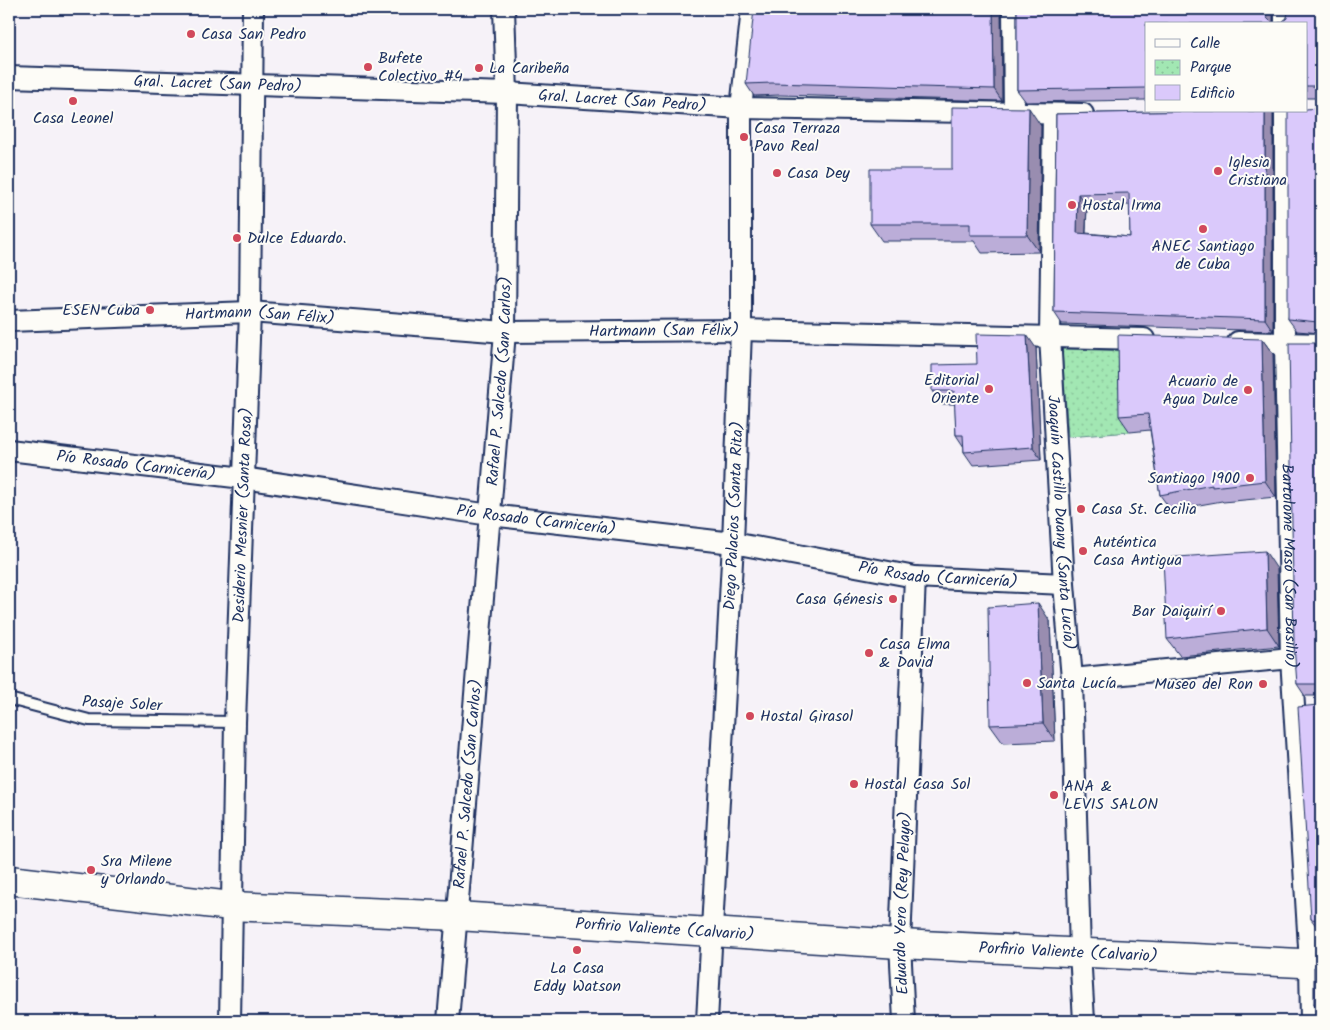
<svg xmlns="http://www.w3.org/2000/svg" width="1330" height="1030" viewBox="0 0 1330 1030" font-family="Kalam,sans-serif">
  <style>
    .park { fill: url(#park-dots); stroke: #5e8b88 }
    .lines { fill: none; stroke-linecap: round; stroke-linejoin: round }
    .lane-casing { stroke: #1b2f5e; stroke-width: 14 }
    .street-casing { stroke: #1b2f5e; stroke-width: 24 }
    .secondary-casing { stroke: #1b2f5e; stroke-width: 31 }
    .lane { stroke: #fdfcf7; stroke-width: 10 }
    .street { stroke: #fdfcf7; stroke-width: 20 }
    .secondary { stroke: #fdfcf7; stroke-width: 28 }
    .wall { fill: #bbadd8; stroke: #1b2f5e; fill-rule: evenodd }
    .shaded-wall { fill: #998db0; stroke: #1b2f5e }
    .building { fill: #dac9fb; stroke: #1b2f5e; fill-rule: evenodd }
    .poi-dot { fill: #d1495b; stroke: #fdfcf7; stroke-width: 2 }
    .labels { text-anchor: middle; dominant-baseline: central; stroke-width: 4; stroke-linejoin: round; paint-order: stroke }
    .poi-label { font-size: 16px; fill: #1b2f5e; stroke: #fdfcf7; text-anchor: start }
    .street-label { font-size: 16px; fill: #1b2f5e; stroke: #fdfcf7 }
  </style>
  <defs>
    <pattern id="park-dots" width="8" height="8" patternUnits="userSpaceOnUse" patternTransform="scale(1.25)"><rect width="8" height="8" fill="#a2e7b3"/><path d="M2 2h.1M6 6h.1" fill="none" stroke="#8bc69c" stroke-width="1.8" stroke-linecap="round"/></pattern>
  </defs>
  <rect width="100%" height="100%" fill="#f6f2f8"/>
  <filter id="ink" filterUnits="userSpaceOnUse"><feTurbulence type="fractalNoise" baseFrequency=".02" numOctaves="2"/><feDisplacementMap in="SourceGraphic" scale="10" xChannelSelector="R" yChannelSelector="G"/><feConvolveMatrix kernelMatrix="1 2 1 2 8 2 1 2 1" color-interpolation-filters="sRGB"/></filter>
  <g filter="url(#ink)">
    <!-- park -->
    <path class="park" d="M1062 349 1129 351 1130 432 1068 437Z"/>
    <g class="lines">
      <!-- lane casing -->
      <g class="lane-casing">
        <path id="lane" d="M9 699 89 720 235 722"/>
      </g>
      <!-- street casing -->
      <g class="street-casing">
        <g id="street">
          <path d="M1013 9 1014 113"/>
          <path d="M1285 9V24"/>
          <path id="s1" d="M9 77 507 93 741 108 1083 114"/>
          <path id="s2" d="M1285 111V344L1291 658 1310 963 1311 1021"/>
          <path id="s3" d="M1053 114 1050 336 1064 584 1072 679 1080 952 1084 1021"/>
          <path id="s4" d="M9 321 250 312 505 332 741 330 1144 339"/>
          <path d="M1238 342 1321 344"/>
          <path id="s5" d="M9 450 243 478 490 515 733 543 915 577 1064 584"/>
          <path d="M1072 679 1291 658"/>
          <path id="s6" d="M230 1021 235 722 250 312 253 9"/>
          <path id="s7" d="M448 1021 505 332 507 93 504 9"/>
          <path id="s8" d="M707 1021 733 543 741 330V108L752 9"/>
          <path id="s9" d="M904 1021 900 944 915 577"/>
        </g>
      </g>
      <!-- secondary casing -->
      <g class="secondary-casing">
        <g id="secondary">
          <path id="s10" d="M9 880 231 906 457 916 900 944 1321 964"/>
        </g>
      </g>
      <!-- lane -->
      <use href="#lane" class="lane"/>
      <!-- street -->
      <use href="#street" class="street"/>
      <!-- secondary -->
      <use href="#secondary" class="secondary"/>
    </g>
    <!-- wall -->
    <path class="wall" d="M1001 9 1002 101 780 95 754 96 746 84Z
      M1017 9H1273V23L1277 24 1282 22 1287 18 1288 12V9H1321V98H1306V24H1146V100L1026 102 1017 90Z
      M1321 105V333L1297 331 1288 319 1318 108Z
      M1199 111H1273V331L1062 324 1054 312 1056 114ZM1130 205V237L1086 233 1087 206Z
      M1041 126 1039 252 982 253 974 241H882L870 224 952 169Z
      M1262 339 1273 354 1276 497 1223 502 1222 501 1171 510 1160 495 1150 430 1130 432 1119 416Z
      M1321 339V696H1305L1297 684 1318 343Z
      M1036 348 1041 460 973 465 964 452V447L956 435 955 404H941L932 391 977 364Z
      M1277 569 1279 646 1180 656 1167 639Z
      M1050 621 1055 741 1003 743 990 725Z
      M1321 702V932L1320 931 1311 919 1318 705Z
      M1321 965V1014L1314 1004Z"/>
    <!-- shaded-wall -->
    <path class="shaded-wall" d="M993 9H1001L1002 101 994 89Z
      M1265 9H1273V24L1267 18Z
      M1029 108 1041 126 1039 252 1027 235Z
      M1265 111H1273V331L1265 319Z
      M1078 194 1087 206 1085 245 1077 233Z
      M1027 335 1036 348 1041 460 1033 447Z
      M1262 339 1273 354 1276 497 1265 481Z
      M1265 551 1277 569 1279 646 1267 628Z
      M1038 603 1050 621 1055 741 1043 723Z"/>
    <!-- building -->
    <path class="building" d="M754 9H993L994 89 772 83 746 84Z
      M1017 9H1265L1267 18 1271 22 1277 24 1282 22 1287 18 1288 12V9H1321V90L1318 87 1313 86H1306V24H1146V88L1017 90Z
      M1321 105V324L1318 322 1288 319V111H1306V109L1318 108Z
      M952 107 1029 108 1027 235H970V224H870V169H952Z
      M1199 111H1265V319L1054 312 1056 114ZM1129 193 1130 237 1077 233 1078 194Z
      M976 334 1027 335 1033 447 964 452 963 435H956L954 391H932V365L977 364Z
      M1118 335 1262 339 1265 481 1212 487V485L1160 495 1148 414 1119 416Z
      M1321 339V687L1318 684H1297L1294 645 1289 343H1318Z
      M1265 551 1267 628 1167 639 1163 558Z
      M1038 603 1043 723 990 725 988 607Z
      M1321 702V920L1311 919 1298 707 1318 705Z
      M1321 965V1004H1314V967Z"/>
  </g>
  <!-- markers -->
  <g class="poi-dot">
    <circle cx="191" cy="34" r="5"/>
    <circle cx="368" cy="67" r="5"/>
    <circle cx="479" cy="68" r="5"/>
    <circle cx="73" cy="101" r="5"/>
    <circle cx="744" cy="137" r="5"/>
    <circle cx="1218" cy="171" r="5"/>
    <circle cx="777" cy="173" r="5"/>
    <circle cx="1072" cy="205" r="5"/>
    <circle cx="1203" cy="229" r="5"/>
    <circle cx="237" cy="238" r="5"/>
    <circle cx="150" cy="310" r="5"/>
    <circle cx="989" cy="389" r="5"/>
    <circle cx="1248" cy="390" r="5"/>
    <circle cx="1250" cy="478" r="5"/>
    <circle cx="1081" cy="509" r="5"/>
    <circle cx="1083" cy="551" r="5"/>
    <circle cx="893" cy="599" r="5"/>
    <circle cx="1221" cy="611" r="5"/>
    <circle cx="869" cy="653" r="5"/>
    <circle cx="1027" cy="683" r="5"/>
    <circle cx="1263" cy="684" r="5"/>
    <circle cx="750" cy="716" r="5"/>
    <circle cx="854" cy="784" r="5"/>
    <circle cx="1054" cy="795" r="5"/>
    <circle cx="91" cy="870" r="5"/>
    <circle cx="577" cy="950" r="5"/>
  </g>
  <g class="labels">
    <!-- poi labels -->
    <g class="poi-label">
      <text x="201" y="34">Casa San Pedro</text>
      <text x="378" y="58">Bufete<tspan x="378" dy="18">Colectivo #4</tspan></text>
      <text x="489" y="68">La Caribeña</text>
      <text x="73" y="118" text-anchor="middle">Casa Leonel</text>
      <text x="754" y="128">Casa Terraza<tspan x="754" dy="18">Pavo Real</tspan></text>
      <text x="1228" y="162">Iglesia<tspan x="1228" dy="18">Cristiana</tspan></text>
      <text x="787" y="173">Casa Dey</text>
      <text x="1082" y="205">Hostal Irma</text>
      <text x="247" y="238">Dulce Eduardo.</text>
      <text x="1203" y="246" text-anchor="middle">ANEC Santiago<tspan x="1203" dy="18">de Cuba</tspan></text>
      <text x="140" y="310" text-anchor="end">ESEN Cuba</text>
      <text x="979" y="380" text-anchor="end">Editorial<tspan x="979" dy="18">Oriente</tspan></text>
      <text x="1238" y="381" text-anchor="end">Acuario de<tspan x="1238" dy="18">Agua Dulce</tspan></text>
      <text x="1240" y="478" text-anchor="end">Santiago 1900</text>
      <text x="1091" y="509">Casa St. Cecilia</text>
      <text x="1093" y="542">Auténtica<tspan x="1093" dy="18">Casa Antigua</tspan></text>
      <text x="883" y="599" text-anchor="end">Casa Génesis</text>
      <text x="1211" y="611" text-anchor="end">Bar Daiquirí</text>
      <text x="879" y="644">Casa Elma<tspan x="879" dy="18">&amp; David</tspan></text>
      <text x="1037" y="683">Santa Lucía</text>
      <text x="1253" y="684" text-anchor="end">Museo del Ron</text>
      <text x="760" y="716">Hostal Girasol</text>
      <text x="864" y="784">Hostal Casa Sol</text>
      <text x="1064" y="786">ANA &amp;<tspan x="1064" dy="18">LEVIS SALON</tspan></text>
      <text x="101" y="861">Sra Milene<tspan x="101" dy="18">y Orlando</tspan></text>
      <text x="577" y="968" text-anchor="middle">La Casa<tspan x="577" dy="18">Eddy Watson</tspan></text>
    </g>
    <!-- street labels -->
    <g class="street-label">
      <text stroke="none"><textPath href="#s1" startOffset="209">Gral. Lacret (San Pedro)</textPath></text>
      <text stroke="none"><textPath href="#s1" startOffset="614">Gral. Lacret (San Pedro)</textPath></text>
      <text stroke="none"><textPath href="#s4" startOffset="251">Hartmann (San Félix)</textPath></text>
      <text stroke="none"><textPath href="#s4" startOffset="656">Hartmann (San Félix)</textPath></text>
      <text stroke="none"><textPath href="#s7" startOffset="642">Rafael P. Salcedo (San Carlos)</textPath></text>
      <text stroke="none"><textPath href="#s5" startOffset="128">Pío Rosado (Carnicería)</textPath></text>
      <text stroke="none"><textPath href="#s6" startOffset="506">Desiderio Mesnier (Santa Rosa)</textPath></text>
      <text stroke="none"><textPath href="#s8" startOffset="506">Diego Palacios (Santa Rita)</textPath></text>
      <text stroke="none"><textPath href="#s5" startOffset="532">Pío Rosado (Carnicería)</textPath></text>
      <text stroke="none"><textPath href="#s3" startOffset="409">Joaquín Castillo Duany (Santa Lucía)</textPath></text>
      <text stroke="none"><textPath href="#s2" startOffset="455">Bartolomé Masó (San Basilio)</textPath></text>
      <text stroke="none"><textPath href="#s5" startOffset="938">Pío Rosado (Carnicería)</textPath></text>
      <text transform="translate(122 704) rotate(3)">Pasaje Soler</text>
      <text stroke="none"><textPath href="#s7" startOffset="238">Rafael P. Salcedo (San Carlos)</textPath></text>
      <text stroke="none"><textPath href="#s9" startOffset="118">Eduardo Yero (Rey Pelayo)</textPath></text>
      <text stroke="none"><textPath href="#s10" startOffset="658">Porfirio Valiente (Calvario)</textPath></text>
      <text stroke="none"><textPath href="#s10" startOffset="1062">Porfirio Valiente (Calvario)</textPath></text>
    </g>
  </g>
  <!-- margin -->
  <rect width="1330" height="1030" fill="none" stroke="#fdfcf7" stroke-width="30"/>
  <rect x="15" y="15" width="1300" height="1000" fill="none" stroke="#1b2f5e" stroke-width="2" filter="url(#ink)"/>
  <!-- legend -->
  <rect x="1145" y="22" width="162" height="90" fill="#fdfcf7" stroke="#a3aaba"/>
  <rect x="1155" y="39" width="25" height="8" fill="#fdfcf7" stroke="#a3aaba"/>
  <text x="1190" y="48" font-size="15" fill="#1b2f5e">Calle</text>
  <rect x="1155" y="60" width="25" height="15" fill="url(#park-dots)" stroke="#a3aaba"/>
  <text x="1190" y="72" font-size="15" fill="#1b2f5e">Parque</text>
  <rect x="1155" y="85" width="25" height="15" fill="#dac9fb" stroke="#a3aaba"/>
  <text x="1190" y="98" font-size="15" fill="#1b2f5e">Edificio</text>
</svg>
